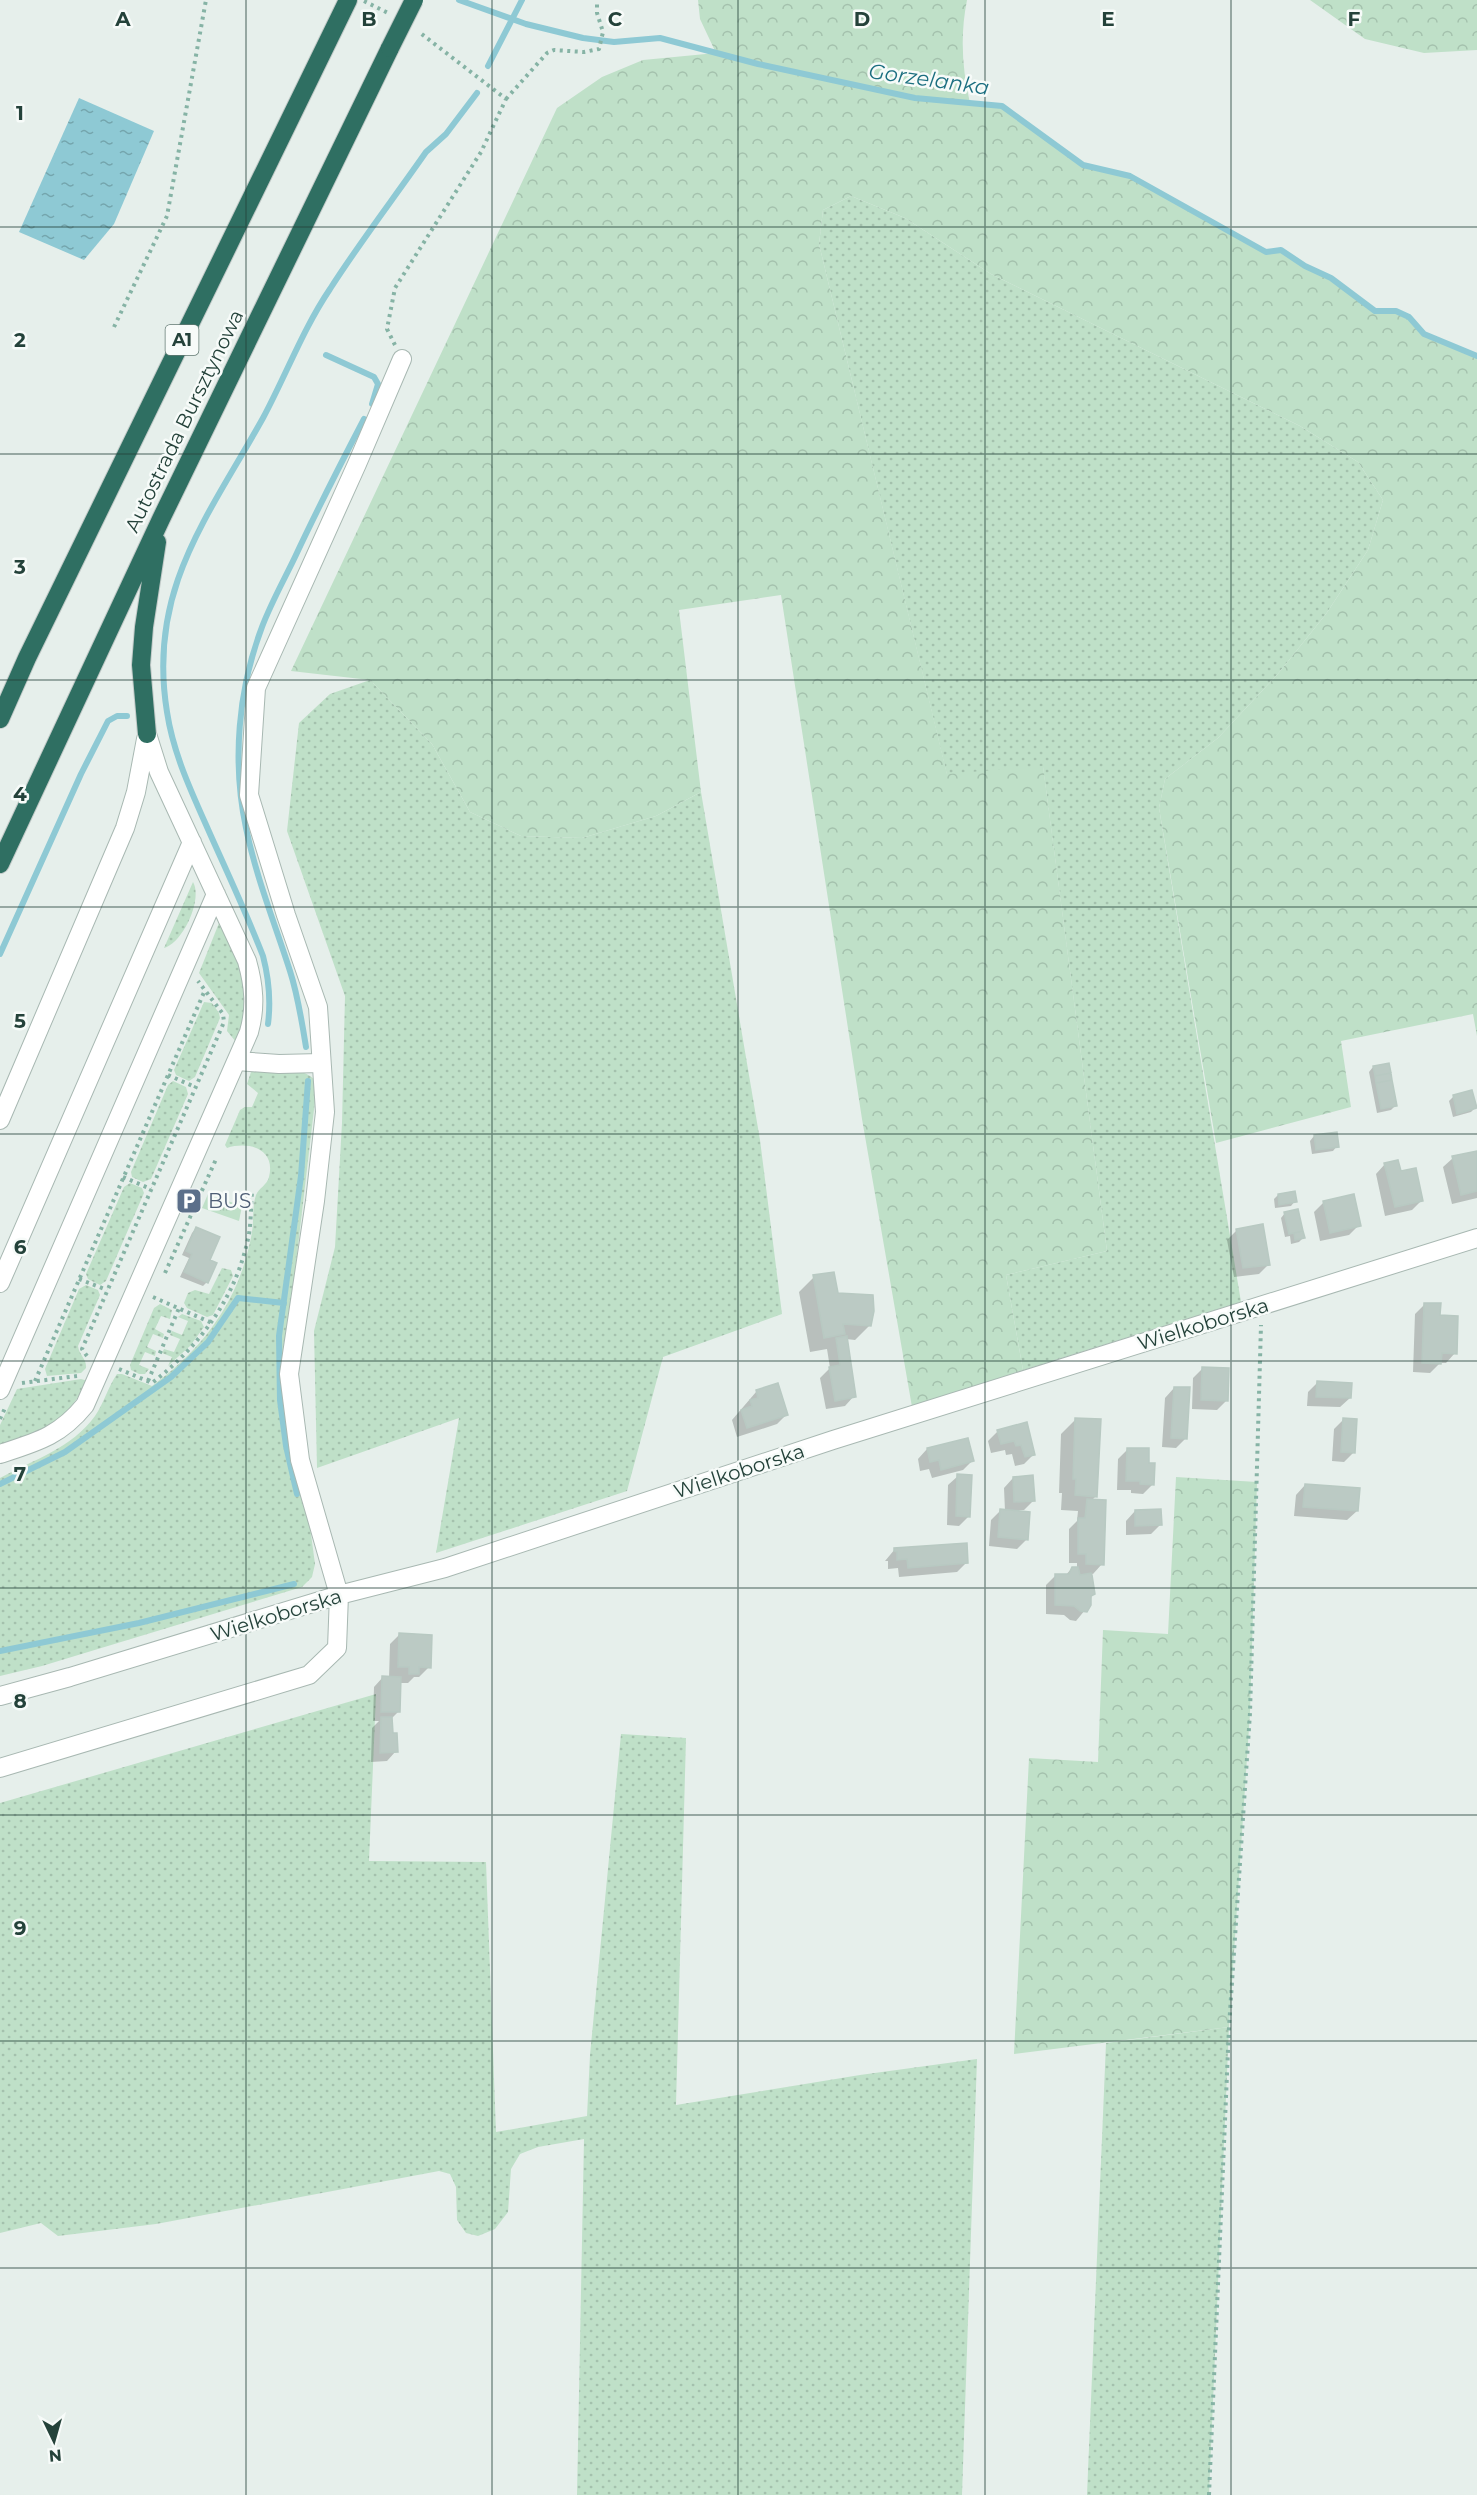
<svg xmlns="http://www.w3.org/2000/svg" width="1477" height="2495" viewBox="0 0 1477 2495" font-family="Montserrat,sans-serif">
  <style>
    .grass { fill: url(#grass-dots) }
    .forest { fill: url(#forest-crowns) }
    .park { fill: url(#park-tufts) }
    .water { fill: url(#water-ripples) }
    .shadow { fill: #0003 }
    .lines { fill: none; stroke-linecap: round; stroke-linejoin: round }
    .stream { stroke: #8ec9d4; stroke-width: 6 }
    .building { fill: #bbcac4; stroke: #b8c9c2; stroke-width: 1.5 }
    .minor-casing { stroke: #a8b8b2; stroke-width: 20 }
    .highway-casing { stroke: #c2cac8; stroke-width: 20 }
    .path { stroke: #86b3a5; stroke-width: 4; stroke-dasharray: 3 4.5; stroke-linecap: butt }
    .minor { stroke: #fff; stroke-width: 18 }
    .highway { stroke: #2f6f62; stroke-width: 18 }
    .highway-bridge-casing { stroke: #c2cac8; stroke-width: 20; stroke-linecap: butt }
    .highway-bridge { stroke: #2f6f62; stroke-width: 18 }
    .grid { fill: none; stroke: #24423a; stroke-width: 1.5; stroke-opacity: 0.55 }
    .labels { text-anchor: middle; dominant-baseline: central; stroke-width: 5; stroke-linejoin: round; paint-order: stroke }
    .shield { fill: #f7fbf9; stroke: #637a73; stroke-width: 1.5 }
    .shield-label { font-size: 18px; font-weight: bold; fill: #24423a }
    .street-label { font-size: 20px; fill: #24423a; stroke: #f7fbf9 }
    .service-label { font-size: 20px; fill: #4e5e75; stroke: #f7fbf9; text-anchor: start }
    .water-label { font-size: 21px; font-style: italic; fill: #1c6f80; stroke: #f7fbf9 }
    .grid-label { font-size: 20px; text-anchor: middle; font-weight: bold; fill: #24423a; stroke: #f7fbf9; stroke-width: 5; stroke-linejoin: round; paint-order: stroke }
  </style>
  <defs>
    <pattern id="grass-dots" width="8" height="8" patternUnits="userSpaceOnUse" patternTransform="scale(1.5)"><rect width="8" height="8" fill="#bfe0c8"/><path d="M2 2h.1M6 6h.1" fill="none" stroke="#a4c1ad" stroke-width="1.8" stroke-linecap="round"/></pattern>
    <pattern id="forest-crowns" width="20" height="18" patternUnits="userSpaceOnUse" patternTransform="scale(1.5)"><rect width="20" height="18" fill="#bfe0c8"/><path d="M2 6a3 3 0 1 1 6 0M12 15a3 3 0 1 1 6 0" fill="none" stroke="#a4c1ad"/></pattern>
    <pattern id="park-tufts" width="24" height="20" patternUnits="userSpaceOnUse" patternTransform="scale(1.5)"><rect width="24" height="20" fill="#bfe0c8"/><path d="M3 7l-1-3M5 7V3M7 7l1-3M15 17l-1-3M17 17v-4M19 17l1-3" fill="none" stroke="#a4c1ad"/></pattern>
    <pattern id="water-ripples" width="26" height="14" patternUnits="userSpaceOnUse" patternTransform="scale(1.5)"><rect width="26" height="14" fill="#8ec9d4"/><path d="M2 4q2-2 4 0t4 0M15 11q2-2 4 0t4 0" fill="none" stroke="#74a5ad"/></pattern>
  </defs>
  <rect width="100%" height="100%" fill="#e6efeb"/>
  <!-- grass -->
  <path class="grass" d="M851 196 905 218 991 274 1300 426 1358 462 1383 500 1368 550 1326 614 1277 675 1218 738 1165 779 1159 808 1241 1302 1023 1370 1006 1275 1107 1251 1043 767 947 775 819 244 823 210Z
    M370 680 432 744 470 812 521 836 582 838 656 816 701 792 760 1140 782 1314 663 1357 627 1491 436 1553 459 1418 317 1468 314 1331 335 1247 342 1123 345 996 287 831 299 723 330 694Z
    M193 882C203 899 183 943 164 948Z
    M219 923C225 930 228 940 232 948 248 982 249 1007 236 1042L227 1031 229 1015 199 973Z
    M204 1002 212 1003 219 1013 220 1018 195 1077 189 1081 176 1075 174 1070Z
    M256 1070C275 1071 308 1065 317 1084L286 1348 315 1564 312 1577 302 1587 42 1666 0 1676V1478C33 1460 72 1448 95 1416 104 1403 108 1387 117 1374H122L152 1386C179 1366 203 1343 221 1314 237 1289 247 1261 252 1232 254 1221 252 1206 256 1195 259 1188 267 1185 269 1177 276 1149 249 1141 227 1148L225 1145 240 1110 245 1107H252L258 1093 247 1084 251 1072Z
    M173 1081 186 1087 188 1094 151 1179 143 1182 132 1177 131 1172 168 1085Z
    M130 1183 142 1188 144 1193 106 1281 100 1285 88 1279 86 1274 124 1187Z
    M222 1268 231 1270 233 1276 213 1315 207 1317 187 1308 184 1303 188 1293 195 1290 209 1294Z
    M86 1285 98 1290 100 1295 78 1346C79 1355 87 1359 86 1368L81 1373 47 1376 45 1369 79 1289Z
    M160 1304 172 1310 170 1319 161 1316 155 1329 164 1334 163 1338 153 1334 147 1347 156 1351 155 1356 145 1352 139 1365 149 1369 145 1374H139L131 1370 130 1365 154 1308Z
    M182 1314 201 1321 204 1327 190 1346 168 1366 172 1357 162 1353 164 1349 174 1352 180 1339 170 1335 172 1331 182 1335 188 1321 178 1317Z
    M81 1379 88 1381C62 1426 47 1429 0 1445V1425L17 1389Z
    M376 1694 369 1861 486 1862 496 2132 587 2116 590 2055 621 1734 686 1738 676 2105 860 2075 977 2059 962 2495H577L584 2139 538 2147 520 2154 511 2169 508 2212 495 2229 478 2236 466 2233 457 2220 456 2187 450 2174 439 2171 156 2224 58 2236 41 2223 0 2233V1803Z
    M1229 2027 1209 2495H1087L1106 2043Z"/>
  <!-- forest -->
  <path class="forest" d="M698 0H967C960 35 962 69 970 103L1002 106 1083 165 1130 176 1266 252 1281 250 1305 266 1331 278 1375 311H1396L1409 317 1424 334 1477 356V1036L1473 1014 1341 1041 1351 1107 1216 1143 1159 808 1165 779 1218 738 1277 675 1326 614 1368 550 1383 500 1358 462 1300 426 991 274 905 218 851 196 823 210 819 244 947 774 1043 766 1107 1251 1006 1275 1023 1370 912 1407 862 1119 781 595 679 610 701 792 656 816 582 838 521 836 470 812 432 744 370 680 291 671 557 108 602 77 643 60 716 53 700 19Z
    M1310 0H1477V50L1424 53 1365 39Z
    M1176 1477 1257 1482 1250 1713 1229 2027 1014 2054 1029 1758 1098 1762 1103 1630 1168 1634Z"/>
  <!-- park -->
  <path class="park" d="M208 1194 242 1206 239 1221 202 1208Z"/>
  <!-- water -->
  <path class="water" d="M79 98 154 131 114 224 84 260 19 232Z"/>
  <!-- shadow -->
  <path class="shadow" d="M1373 1067 1395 1106 1391 1110 1377 1113 1369 1072Z
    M1471 1092 1475 1108 1471 1112 1453 1117 1449 1101 1453 1097Z
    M1314 1136 1337 1146 1333 1151 1312 1154 1310 1141Z
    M1477 1152V1198L1452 1204 1443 1167 1453 1158Z
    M1385 1164 1422 1200 1412 1210 1385 1216 1376 1174Z
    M1278 1195 1295 1201 1291 1206 1275 1208 1274 1199Z
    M1324 1202 1359 1225 1349 1235 1320 1241 1314 1212Z
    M1297 1211 1303 1238 1299 1242 1291 1244 1290 1236 1285 1237 1281 1218 1285 1213Z
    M196 1228 209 1261 207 1282 203 1286 180 1277 189 1258 182 1255 192 1233Z
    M1237 1230 1269 1264 1259 1274 1234 1277 1227 1240Z
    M814 1277 870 1325 855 1340 846 1339 854 1396 845 1406 826 1409 820 1378 830 1368 827 1349 810 1352 799 1292Z
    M1425 1304 1438 1317 1455 1353 1446 1363H1440L1430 1373 1413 1372 1415 1314Z
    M1203 1368 1226 1401 1217 1410 1192 1409 1193 1378Z
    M1317 1383 1350 1398 1340 1407 1307 1406 1308 1392Z
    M1174 1388 1185 1439 1176 1448 1162 1447 1165 1398Z
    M756 1392 786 1415 777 1424 737 1437 732 1420Z
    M1076 1419 1096 1496 1091 1501 1102 1564 1093 1574 1089 1573 1093 1589 1090 1604 1076 1621 1070 1620 1064 1615 1046 1614V1585L1056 1575 1065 1576 1072 1568 1077 1569V1563H1069V1529L1077 1521 1078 1511 1061 1510 1062 1493H1059L1061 1434Z
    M1343 1420 1354 1452 1344 1462 1332 1461 1334 1429Z
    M1026 1424 1034 1454 1024 1464 1015 1466 1012 1454 1006 1455 1005 1450 991 1453 988 1441 998 1431Z
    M927 1449 972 1461 963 1470 932 1478 929 1469 920 1471 918 1459Z
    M1128 1449 1147 1465 1153 1484 1143 1494 1131 1493V1490H1117L1118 1459Z
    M958 1476 969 1516 959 1526 947 1525 948 1485Z
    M1013 1478 1034 1500 1024 1510H1017L1027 1539 1017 1549 989 1546 991 1520 1001 1510 1005 1511 1004 1488Z
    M1305 1485 1357 1511 1347 1520 1294 1516 1296 1495Z
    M1135 1511 1160 1525 1151 1534 1126 1535V1521Z
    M895 1549 967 1562 957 1572 899 1577 898 1568 888 1569V1561H885Z
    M399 1635 429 1667 419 1677H414L408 1683H399L398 1712 391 1719V1734L396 1751 387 1761 371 1762 372 1728 379 1721H373L374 1687 383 1677 389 1678 390 1644Z"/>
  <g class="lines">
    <!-- stream -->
    <path class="stream" d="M459 0 526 24 583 38 614 42 660 38 758 64 915 98 1002 106 1083 165 1130 176 1266 252 1281 250 1305 266 1331 278 1375 311H1396L1409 317 1424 334 1477 356
      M488 66 522 0
      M326 355 374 377 378 384 372 404
      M0 954 81 774 108 721 117 716H127
      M268 1024C271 1000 269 979 263 956 246 912 226 870 207 827 190 789 173 752 167 712 147 590 208 517 263 418 286 375 303 329 330 289 360 242 394 198 426 152L446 134 477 93
      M306 1047C302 1022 298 996 290 971 275 924 256 877 246 828 232 762 238 690 262 627 271 603 284 580 295 557 317 510 340 465 364 419
      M0 1484 65 1452 171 1377 208 1342 238 1298 284 1303
      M297 1494 286 1446 280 1400 279 1336 301 1176 308 1081
      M0 1651 139 1623 294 1584"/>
  </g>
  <!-- building -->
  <path class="building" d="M1389 1063 1391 1073 1375 1076 1373 1066Z
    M1391 1073 1392 1080 1376 1083 1375 1076Z
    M1392 1080 1397 1106 1381 1109 1376 1083Z
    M1472 1090 1477 1108 1457 1114 1453 1095Z
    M1337 1132 1339 1147 1316 1150 1314 1135Z
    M1477 1151V1191L1461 1195 1452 1156Z
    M1398 1160 1401 1171 1416 1168 1423 1201 1395 1207 1384 1163Z
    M1295 1191 1297 1202 1279 1205 1278 1194Z
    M1354 1194 1361 1226 1330 1233 1323 1201Z
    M1298 1209 1303 1231 1289 1234 1284 1212Z
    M1263 1224 1270 1265 1243 1268 1236 1229Z
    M196 1227 220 1237 210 1260 217 1263 208 1283 184 1272 192 1254 186 1251Z
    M1303 1231 1305 1238 1295 1240 1294 1233Z
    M834 1272 838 1293 873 1295 874 1311 871 1326 843 1324 845 1334 824 1338 813 1275Z
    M1424 1303H1441L1440 1315 1458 1316 1457 1354 1442 1353 1441 1364 1422 1363Z
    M847 1336 856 1397 835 1401 829 1367 840 1365 836 1338Z
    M1202 1367 1229 1368 1228 1401 1201 1400Z
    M1317 1381 1352 1383 1351 1398 1316 1397Z
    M778 1383 788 1415 747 1428 741 1410 752 1406 750 1400 758 1398 756 1390Z
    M1174 1387H1190L1187 1439 1171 1438Z
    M1075 1418 1101 1419 1097 1497 1075 1495 1076 1479H1073Z
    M1343 1418 1357 1419 1355 1453 1341 1452Z
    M1027 1422 1035 1455 1025 1457 1021 1445 1016 1446 1014 1441 1001 1444 997 1430Z
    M968 1438 974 1461 941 1470 939 1460 930 1462 927 1448Z
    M1127 1448H1149V1463H1155L1154 1485 1140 1484V1481H1126Z
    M957 1474 972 1475 970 1517 956 1516Z
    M1033 1475 1035 1501 1014 1502 1013 1477Z
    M1305 1484 1360 1488 1358 1511 1303 1507Z
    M1087 1499 1106 1500 1104 1565 1086 1564V1554H1078V1518H1085Z
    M1000 1509 1030 1512 1028 1540 998 1537Z
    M1161 1509 1162 1525 1135 1526V1510Z
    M967 1543 968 1563 908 1568 907 1559 897 1560V1552L894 1551V1548Z
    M1072 1567H1078L1080 1575 1091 1573 1092 1575 1095 1594 1091 1596V1605L1087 1612 1080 1611 1074 1606 1055 1605V1574H1069Z
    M399 1633 432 1635 431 1668 419 1667V1674H409V1667H398Z
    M382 1676 401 1677 400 1712H381Z
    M381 1717H392L393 1733H397L398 1752 380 1753Z"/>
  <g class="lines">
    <!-- minor casing -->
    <g class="minor-casing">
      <path id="minor" d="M237 1061 279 1064 321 1063
        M0 1120 125 828 136 792 146 739
        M0 1283 192 842
        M0 1390 216 894
        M0 1454C37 1442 60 1436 85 1405L249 1032C256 1007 254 986 247 961L159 772 147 734
        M0 1696 70 1677 339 1595 445 1568 833 1440 1477 1238
        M0 1768 309 1675 337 1648 339 1595 300 1460 289 1374 315 1201 325 1112 318 1007 286 915 249 795 256 688 357 464 402 359"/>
    </g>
    <!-- highway casing -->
    <g class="highway-casing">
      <path id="highway" d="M0 719 27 658 348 0
        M147 734 141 665 144 627 157 542
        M0 864 161 519 390 48"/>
    </g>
    <!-- path -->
    <path class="path" d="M364 1 390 14
      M506 99 547 53 554 50 584 52 599 49 603 32 597 13V0
      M114 327 167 216 206 0
      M395 345 387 329 395 288 481 152 506 99 419 32
      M168 1075 195 1087
      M123 1177 151 1189
      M165 1273 217 1157
      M79 1279 107 1290
      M153 1297 212 1323
      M87 1356 82 1349 224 1022 223 1014 198 981
      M119 1369 152 1383C201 1345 237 1296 249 1234 251 1221 251 1206 252 1192
      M35 1381 205 990
      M148 1381 179 1308
      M22 1383 77 1376
      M0 1419 6 1406
      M1209 2495 1229 2027 1250 1713 1261 1325"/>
    <!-- minor -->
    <use href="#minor" class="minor"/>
    <!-- highway -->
    <use href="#highway" class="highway"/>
    <!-- highway-bridge casing -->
    <g class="highway-bridge-casing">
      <path id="highway-bridge" d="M390 48 414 0"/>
    </g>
    <!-- highway-bridge -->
    <use href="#highway-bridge" class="highway-bridge"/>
  </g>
  <!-- grid -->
  <path class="grid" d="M246 0V2495M492 0V2495M738 0V2495M985 0V2495M1231 0V2495M0 227H1477M0 454H1477M0 680H1477M0 907H1477M0 1134H1477M0 1361H1477M0 1588H1477M0 1815H1477M0 2041H1477M0 2268H1477"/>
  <!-- icons -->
  <defs>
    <g id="parking-square" transform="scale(1.35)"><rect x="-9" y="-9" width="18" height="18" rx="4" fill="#5c6f8a" stroke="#f7fbf9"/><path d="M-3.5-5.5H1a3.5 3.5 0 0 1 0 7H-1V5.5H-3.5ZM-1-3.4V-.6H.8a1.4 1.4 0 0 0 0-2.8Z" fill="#fff"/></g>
  </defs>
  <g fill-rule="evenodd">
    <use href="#parking-square" x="189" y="1201"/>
  </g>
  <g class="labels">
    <!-- shield labels -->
    <rect class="shield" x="165.5" y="325" width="33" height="30" rx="4.5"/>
    <g class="shield-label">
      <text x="182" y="340">A1</text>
    </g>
    <!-- street labels -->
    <g class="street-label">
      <text transform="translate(184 421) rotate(-64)">Autostrada Bursztynowa</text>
      <text transform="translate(1203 1324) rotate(-17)">Wielkoborska</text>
      <text transform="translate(739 1471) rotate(-18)">Wielkoborska</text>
      <text transform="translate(276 1615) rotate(-17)">Wielkoborska</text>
    </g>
    <!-- service labels -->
    <g class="service-label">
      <text x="208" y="1201">BUS</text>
    </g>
    <!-- water labels -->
    <g class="water-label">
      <text transform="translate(929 79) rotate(8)">Gorzelanka</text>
    </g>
  </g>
  <g class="grid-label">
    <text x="123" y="26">A</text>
    <text x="369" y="26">B</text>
    <text x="615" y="26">C</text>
    <text x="862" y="26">D</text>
    <text x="1108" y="26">E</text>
    <text x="1354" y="26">F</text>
    <text x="20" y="120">1</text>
    <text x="20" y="347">2</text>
    <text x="20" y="574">3</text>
    <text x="20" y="801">4</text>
    <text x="20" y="1028">5</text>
    <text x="20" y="1254">6</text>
    <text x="20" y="1481">7</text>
    <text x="20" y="1708">8</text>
    <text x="20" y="1935">9</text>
  </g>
  <!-- north arrow -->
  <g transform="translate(54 2441) rotate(175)" stroke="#f7fbf9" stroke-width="4.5" paint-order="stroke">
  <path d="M0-4.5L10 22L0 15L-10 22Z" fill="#24423a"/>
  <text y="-9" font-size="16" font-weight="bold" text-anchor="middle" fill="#24423a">N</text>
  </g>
</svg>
